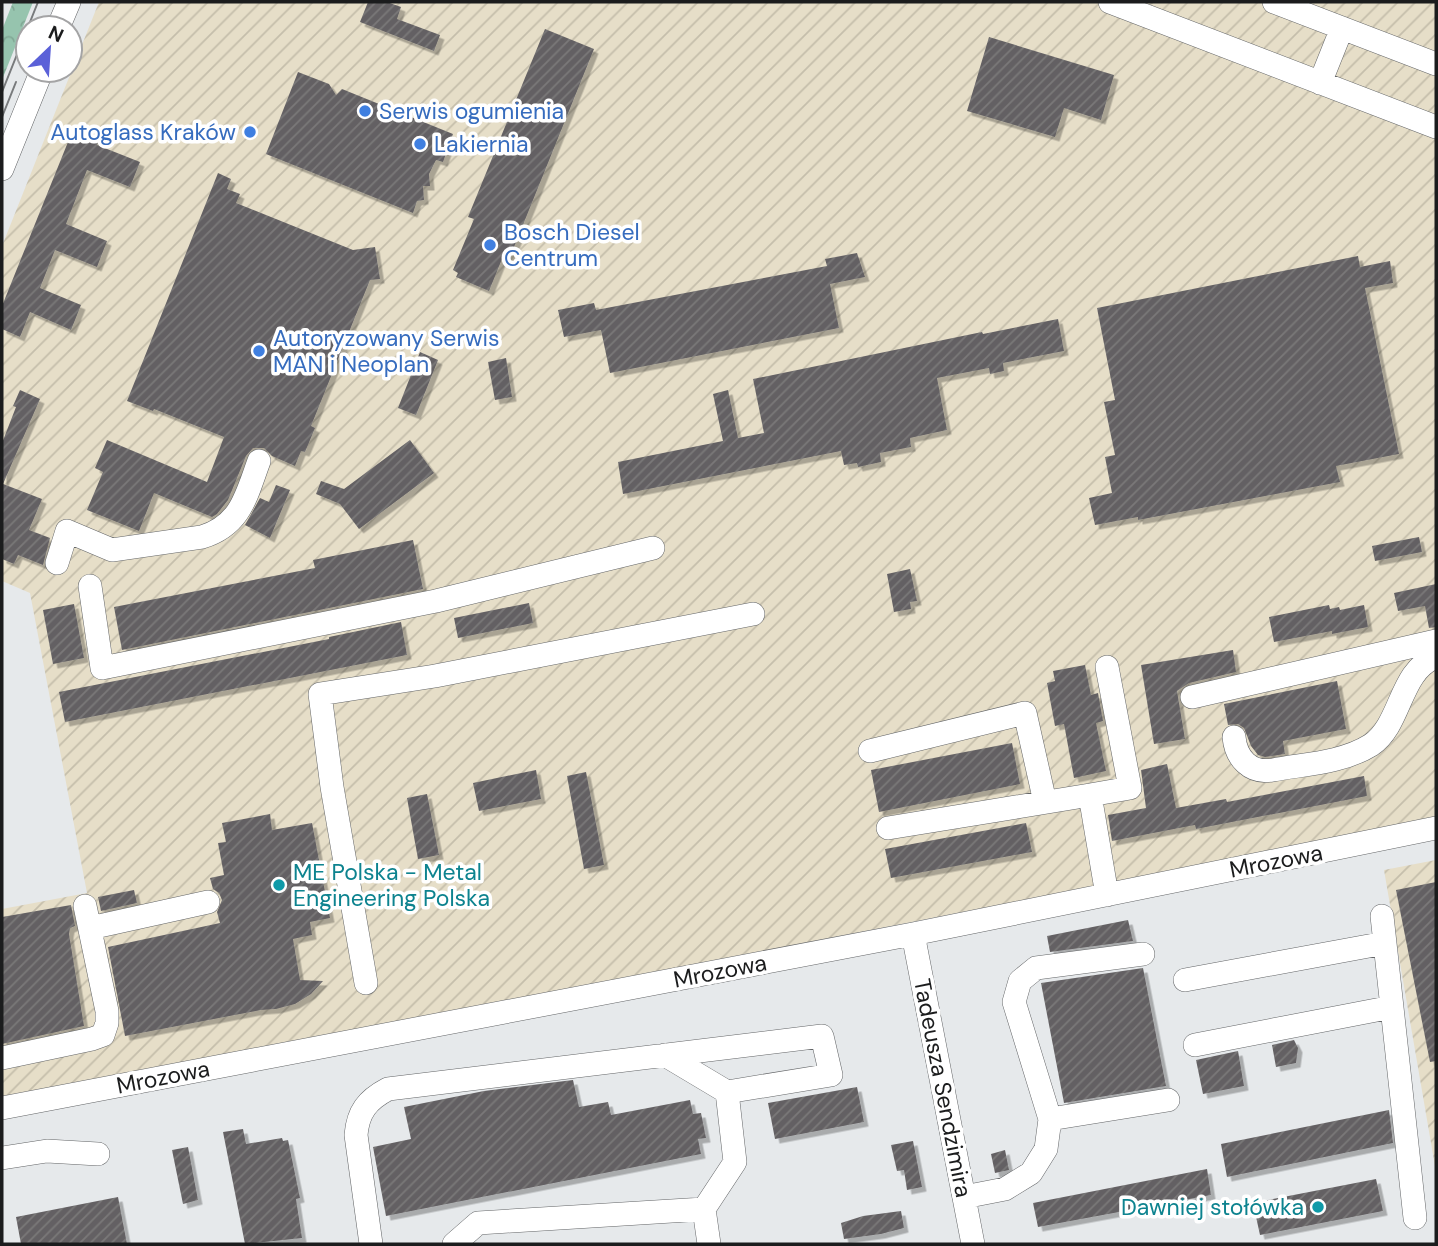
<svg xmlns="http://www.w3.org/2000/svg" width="1438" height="1246" viewBox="0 0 1438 1246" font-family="'DM Sans',sans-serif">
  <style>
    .industrial { fill: url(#industrial-furrows) }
    .forest { fill: url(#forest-crowns) }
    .building { fill: url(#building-hatch); filter: url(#shadow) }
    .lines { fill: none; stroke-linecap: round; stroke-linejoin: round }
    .minor-casing { stroke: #636567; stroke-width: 24 }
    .minor { stroke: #fff; stroke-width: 23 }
    .tram { stroke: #787a7c; stroke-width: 2 }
    .shop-dot { fill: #3f7fe0; stroke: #fff; stroke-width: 2.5 }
    .culture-dot { fill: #0f9aa8; stroke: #fff; stroke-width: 2.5 }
    .labels { text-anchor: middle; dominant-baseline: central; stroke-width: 7; stroke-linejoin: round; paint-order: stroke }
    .shop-label { font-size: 23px; fill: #366cbe; stroke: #fff; text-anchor: start }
    .street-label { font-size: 23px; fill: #1b1c1d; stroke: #fff }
    .culture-label { font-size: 23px; fill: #0d838f; stroke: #fff; text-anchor: start }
  </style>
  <defs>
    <pattern id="industrial-furrows" width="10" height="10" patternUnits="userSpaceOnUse" patternTransform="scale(1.75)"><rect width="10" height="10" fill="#e6dec8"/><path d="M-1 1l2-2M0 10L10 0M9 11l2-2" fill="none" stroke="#c5beab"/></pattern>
    <pattern id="forest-crowns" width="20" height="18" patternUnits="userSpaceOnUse" patternTransform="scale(1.75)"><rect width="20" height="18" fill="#96c4ae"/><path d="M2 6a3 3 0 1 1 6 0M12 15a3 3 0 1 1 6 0" fill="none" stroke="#81a895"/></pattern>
    <pattern id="building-hatch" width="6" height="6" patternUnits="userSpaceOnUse" patternTransform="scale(1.75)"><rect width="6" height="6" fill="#646163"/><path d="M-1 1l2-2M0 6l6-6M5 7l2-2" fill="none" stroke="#7a7879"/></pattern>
    <filter id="shadow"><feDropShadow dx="4.5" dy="4.5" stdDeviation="0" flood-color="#0004"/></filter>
  </defs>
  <rect width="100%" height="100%" fill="#e6e9eb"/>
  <!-- industrial -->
  <path class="industrial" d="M99 2H1436V820L2 1099V909L87 893 30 593 2 581V246Z
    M1436 860V1172L1384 870Z"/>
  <!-- forest -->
  <path class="forest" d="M13 2H33L2 80V30Z"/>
  <!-- building -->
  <path class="building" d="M368 2H387L401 7 397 19 440 35 434 51 360 22Z
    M545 29 594 49 508 262 502 259 489 291 456 277 458 273 453 270 474 219 468 217Z
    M989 37 1114 75 1101 120 1064 108 1055 137 967 111Z
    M298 72 329 84 336 95 342 89 453 134 443 162 436 160 429 174 430 186H423L424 200 417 201 413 213 266 154Z
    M74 127 100 137 97 145 140 162 130 187 87 170 66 224 107 241 97 267 55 250 40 288 81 305 71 330 30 312 20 337 2 329V306Z
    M218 173 231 179 227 189 240 194 236 203 353 250 375 247 380 279 370 280 311 426 315 428 305 452 301 451 295 466 272 456 264 448H253L246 456 228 500 217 514 212 517 154 493 139 531 87 510 103 472 95 468 107 440 207 482 224 437 154 409 153 411 127 401Z
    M857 253 865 277 830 284 839 328 610 373 601 330 564 337 558 310 594 303 596 310 827 266 825 259Z
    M1358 256 1360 267 1390 261 1393 283 1365 288 1399 454 1336 466 1340 482 1138 520V517L1095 525 1089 498 1112 493 1105 457 1115 455 1104 402 1115 400 1097 308Z
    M1058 319 1064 351 1003 363 1004 371 990 374 989 368 937 378 947 430 910 438 911 447 880 453 881 462 858 467 857 463 844 465 841 451 623 494 618 462 723 441 713 394 728 390 738 438 764 433 753 379 982 332 983 334Z
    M420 352 438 360 416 415 398 408Z
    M506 358 512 397 495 400 488 362Z
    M20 390 40 399 3 484 42 499 29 530 50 538 43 565 18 555 14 564 2 559V443L16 407 13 406Z
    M410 440 434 473 359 529 340 504 316 494 321 481 344 489Z
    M276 485 290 490 270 538 245 525 260 498 269 502Z
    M1419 537 1422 552 1375 561 1372 546Z
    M413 540 423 589 122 650 114 607 315 568 313 560Z
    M910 569 917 601 910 602 911 609 894 612 887 574Z
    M1436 584V627L1429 628 1425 606 1398 611 1394 593Z
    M529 603 533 623 458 638 454 618Z
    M74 604 84 658 53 664 43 610Z
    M1329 605 1330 609 1339 607 1340 610 1364 605 1368 627 1332 634V631L1274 642 1269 617Z
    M401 622 407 655 65 722 59 692 329 639V637Z
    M1233 650 1236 672 1189 683 1177 691 1185 739 1154 744 1141 665Z
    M1085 665 1091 695 1098 693 1103 721 1096 723 1106 771 1074 778 1064 724 1055 726 1047 683 1055 681 1053 671Z
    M1337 681 1346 729 1283 741 1285 754 1265 757 1258 755 1251 746 1244 728 1238 724 1228 725 1224 704Z
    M1012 743 1020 784 879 812 871 770Z
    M1167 764 1176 808 1226 799 1227 802 1364 776 1367 796 1196 829 1195 825 1112 841 1108 815 1146 808 1141 770Z
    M536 770 541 799 479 811 473 783Z
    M586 772 604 865 584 869 567 776Z
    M427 794 439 855 418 859 407 798Z
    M270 814 272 830 312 823 330 918 310 922 312 935 293 939 300 980 323 981 311 994 295 1004 276 1009 261 1010 125 1036 108 947 220 923 217 912 222 900 219 893 213 889 210 878 224 875 218 843 226 842 222 823Z
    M1026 823 1032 852 891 878 885 849Z
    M1436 882V1061L1430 1062 1396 890Z
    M134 890 137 903 101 911 98 897Z
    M71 905 75 926 70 928 69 934 84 1026 2 1044V917Z
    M1128 920 1133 941 1050 952 1047 936Z
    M1143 968 1166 1086 1064 1103 1041 983Z
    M1294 1040 1298 1048 1296 1063 1276 1067 1272 1045Z
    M1238 1051 1244 1086 1203 1094 1196 1060Z
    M573 1080 579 1107 608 1102 611 1115 690 1100 693 1114 701 1113 706 1138 698 1139 701 1154 386 1216 373 1147 411 1139 404 1107 484 1091Z
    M857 1087 864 1122 775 1139 768 1103Z
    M1389 1110 1393 1143 1227 1177 1221 1144Z
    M243 1129 246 1144 282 1138 283 1141 288 1140 300 1198 296 1199 302 1238 245 1244 223 1132Z
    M913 1141 922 1187 907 1190 904 1170 897 1171 891 1145Z
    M188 1147 198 1200 183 1204 172 1150Z
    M1005 1150 1009 1170 995 1173 991 1154Z
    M1207 1169 1211 1195 1038 1227 1033 1203Z
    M1376 1179 1383 1211 1260 1235 1253 1203Z
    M118 1197 127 1244H21L16 1217Z
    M901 1211 904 1228 881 1234 844 1239 841 1223 863 1216Z"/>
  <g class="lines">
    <!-- minor casing -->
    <g class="minor-casing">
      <path id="minor" d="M1110 2 1436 127
        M1274 2 1436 64
        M58 28 69 2
        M1320 83 1342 28
        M2 169 42 70
        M57 563 67 531 112 550 202 537C241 525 246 496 259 461
        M90 586 102 668 436 601 653 548
        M1192 697 1436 641
        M1234 737C1236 758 1250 774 1273 770 1305 764 1342 763 1371 745 1402 724 1399 671 1436 657
        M870 751 1025 713 1045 802
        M1090 795 1130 788 1107 667
        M888 828 1090 795 1107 895
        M1382 916 1415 1218
        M90 928 208 902
        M913 934 973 1244
        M1185 980 1385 943
        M366 983 332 787 320 694 435 676 753 614
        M1195 1045 1392 1007
        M665 1055 727 1092
        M2 1058 92 1039 103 1035 107 1023V1011L85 906
        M2 1108 913 934 1436 828
        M1050 1119 1168 1100
        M2 1158 47 1151 98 1154
        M964 1197 1005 1189 1031 1173 1046 1149 1050 1119 1014 1002 1020 981 1036 968 1143 954
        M371 1244 356 1135C358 1112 367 1100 388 1089L822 1036 831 1075 727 1092 735 1162 704 1209 709 1244
        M454 1244 478 1223 704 1209"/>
    </g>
    <!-- minor -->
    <use href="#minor" class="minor"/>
    <!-- tram -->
    <path class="tram" d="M2 92 38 2
      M2 117 16 82"/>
  </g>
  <!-- markers -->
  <g class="shop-dot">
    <circle cx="365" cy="111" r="7"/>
    <circle cx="250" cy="132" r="7"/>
    <circle cx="420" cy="144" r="7"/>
    <circle cx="490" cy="245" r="7"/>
    <circle cx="259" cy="351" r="7"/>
  </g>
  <g class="culture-dot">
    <circle cx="279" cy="885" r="7"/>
    <circle cx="1318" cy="1207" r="7"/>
  </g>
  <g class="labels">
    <!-- shop labels -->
    <g class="shop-label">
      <text x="379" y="111">Serwis ogumienia</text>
      <text x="236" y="132" text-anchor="end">Autoglass Kraków</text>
      <text x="434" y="144">Lakiernia</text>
      <text x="504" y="232">Bosch Diesel<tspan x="504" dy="26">Centrum</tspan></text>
      <text x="273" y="338">Autoryzowany Serwis<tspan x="273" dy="26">MAN i Neoplan</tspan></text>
    </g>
    <!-- street labels -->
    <g class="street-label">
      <text transform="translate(1276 861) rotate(-11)">Mrozowa</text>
      <text transform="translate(720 971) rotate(-11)">Mrozowa</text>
      <text transform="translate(163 1077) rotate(-11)">Mrozowa</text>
      <text transform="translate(943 1088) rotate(79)">Tadeusza Sendzimira</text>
    </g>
    <!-- culture labels -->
    <g class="culture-label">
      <text x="293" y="872">ME Polska - Metal<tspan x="293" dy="26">Engineering Polska</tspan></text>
      <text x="1304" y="1207" text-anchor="end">Dawniej stołówka</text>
    </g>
  </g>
  <!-- border -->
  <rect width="1438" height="1246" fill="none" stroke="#1b1c1d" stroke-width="7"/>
  <!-- north arrow -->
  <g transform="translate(49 49) rotate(25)"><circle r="33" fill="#ffffff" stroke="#a4a4a5" stroke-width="2"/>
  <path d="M0-5L12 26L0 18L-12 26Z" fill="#5b61d8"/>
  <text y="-10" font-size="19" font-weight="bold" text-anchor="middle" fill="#1b1c1d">N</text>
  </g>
</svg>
